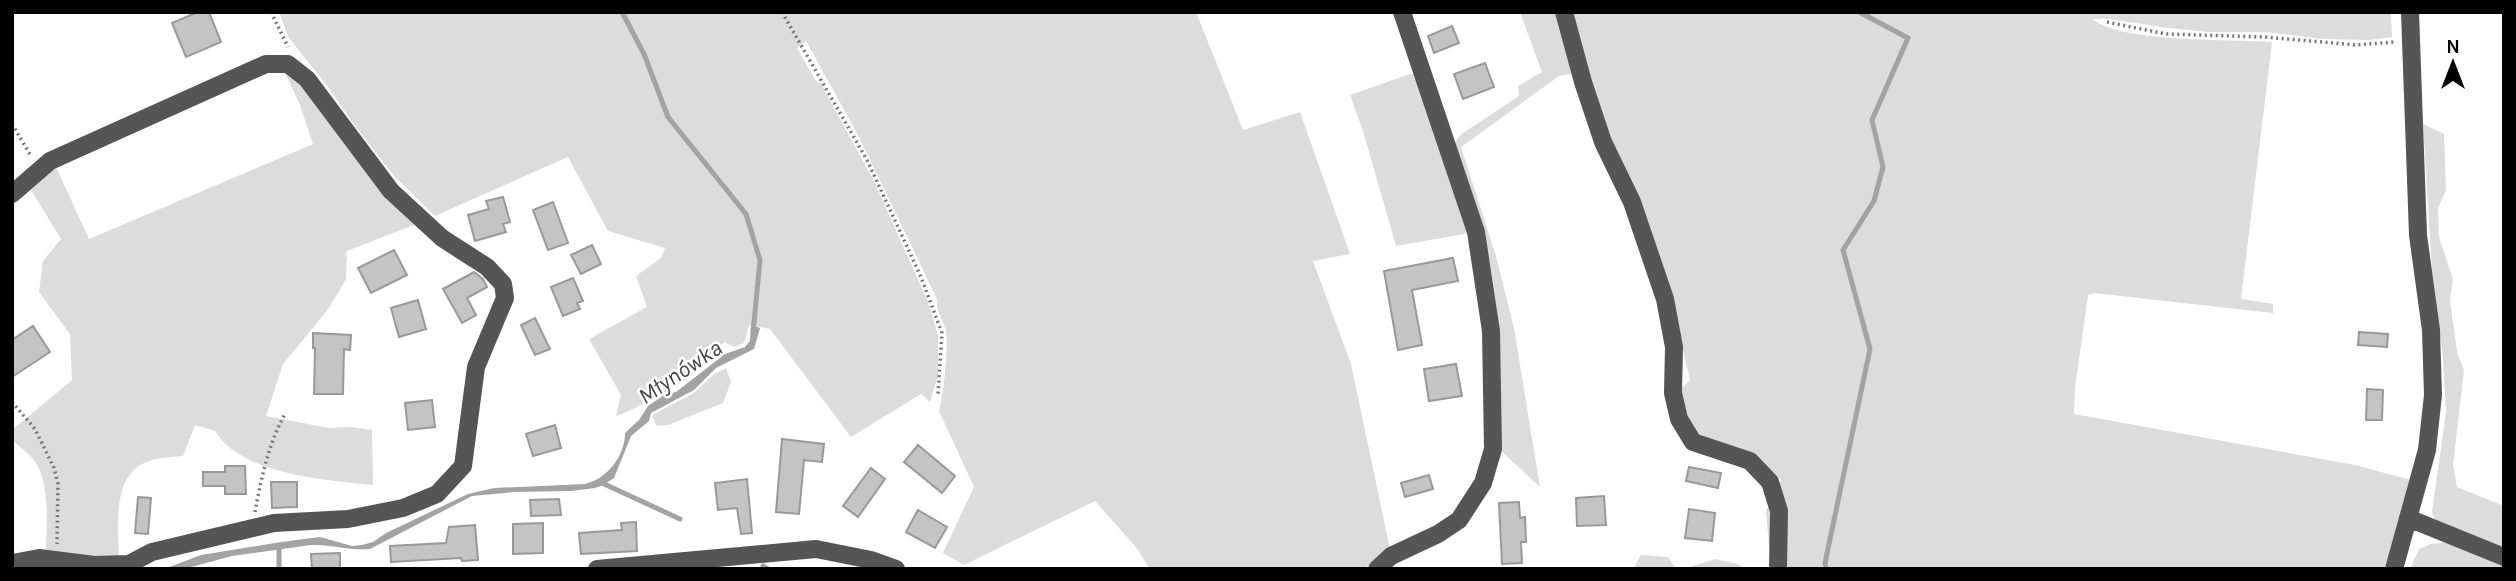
<svg xmlns="http://www.w3.org/2000/svg" width="2516" height="581" viewBox="0 0 2516 581" font-family="Karla,sans-serif">
  <style>
    .green { fill: #dcdcdc }
    .water { fill: #a3a3a3 }
    .lines { fill: none; stroke-linecap: round; stroke-linejoin: round }
    .stream { stroke: #a3a3a3; stroke-width: 5 }
    .building { fill: #c4c4c4; stroke: #999; stroke-width: 2 }
    .path { stroke: #777; stroke-width: 3.5; stroke-dasharray: 2 3.5; stroke-linecap: butt }
    .minor { stroke: #555; stroke-width: 18 }
    .labels { text-anchor: middle; dominant-baseline: central; stroke-width: 5; stroke-linejoin: round; paint-order: stroke }
    .water-label { font-size: 23px; font-style: italic; fill: #444; stroke: #fff }
  </style>
  <rect width="100%" height="100%" fill="#fff"/>
  <!-- green -->
  <path class="green" d="M279 12H1196L1243 130 1300 112 1350 254 1313 261 1351 364 1390 549 1363 569H1150L1136 547 1095 501 964 565 943 553 974 487 939 411C944 393 948 350 946 332 944 320 935 311 937 299L858 135 806 41 797 48 816 81 821 84 875 183 928 302 938 335V376L930 402 921 394 851 437 770 329 749 325 744 343 734 347 724 342C705 374 650 403 616 416L621 395 589 339 647 307 636 276 661 258 665 248 608 231 568 157 435 216 394 176 355 126 325 83 289 38Z
    M1520 12H1560L1578 81 1571 74 1559 76 1461 147 1496 256 1514 328 1540 487 1501 451C1502 388 1501 315 1488 253 1481 216 1466 181 1453 146L1460 135 1519 96 1518 86 1542 72Z
    M1569 12H2391L2392 37 2370 40 2323 39 2265 32H2209L2168 28 2109 19H2093C2119 43 2233 39 2272 42L2241 299 2273 304V313L2094 293 2088 295 2075 388 2074 414 2355 465 2411 480 2387 569H1771L1766 511 1781 480 1759 460 1698 437 1687 426 1681 389 1690 380 1670 294 1598 112Z
    M281 64H288L424 221 347 251 343 259 347 253 346 279 329 308 283 364 266 416 329 428 352 427 372 430 373 485C326 480 242 475 215 431L195 425 183 456C170 457 152 458 140 465 111 484 119 534 119 563L130 569H12L45 559C47 533 51 479 33 459 27 452 19 446 12 440V430L72 380 70 334 39 292 43 261 61 239 28 185 56 167 89 239 313 144 300 105Z
    M1417 73 1470 233 1396 246 1363 131 1350 95 1407 75Z
    M2423 124 2444 134 2446 190 2438 208 2439 237 2453 279 2450 300 2457 352 2464 370 2453 465 2457 487 2504 506V550L2440 523 2434 518 2432 512 2446 412 2443 359 2432 270Z
    M726 368 731 382 723 403 668 425 657 426 652 417 654 414 694 393 713 375Z
    M2446 542 2504 563V569H2410L2419 549 2431 544Z
    M1641 555 1668 557 1676 569H1633Z
    M1715 559 1738 564 1744 569H1684Z"/>
  <!-- water -->
  <path class="water" d="M751 325 760 328 754 349 716 368 694 390 651 413 649 421 631 436 614 478 603 485 595 488 571 491 514 492 472 496 370 549C350 551 332 544 311 545L232 556 184 569H164L201 555 281 542 320 537 352 546 362 545 373 542 386 533 468 494 494 488 585 484C607 479 625 456 625 433L639 420 648 406 664 395 676 392 725 354 745 347 750 341Z"/>
  <g class="lines">
    <!-- stream -->
    <path class="stream" d="M622 12 644 54 668 117 746 214 760 260 753 333
      M602 483 680 519
      M279 547V569
      M763 566 768 569
      M1826 569 1825 563 1870 349 1843 250 1874 201 1883 167 1872 120 1908 38 1859 12"/>
  </g>
  <!-- building -->
  <path class="building" d="M198 12H209L221 42 186 57 172 23Z
    M1452 26 1459 43 1434 53 1428 36Z
    M1485 63 1494 87 1463 99 1454 74Z
    M503 197 510 222 503 224 506 232 475 241 468 215 489 209 486 201Z
    M553 202 568 243 548 250 533 210Z
    M592 245 601 264 581 274 571 255Z
    M394 250 407 275 371 293 358 268Z
    M1453 258 1458 281 1412 290 1422 345 1398 350 1384 271Z
    M474 272 483 279 487 287 467 298 476 315 462 323 443 289Z
    M573 278 583 301 577 303 580 309 563 316 551 287Z
    M418 300 426 329 399 337 391 308Z
    M535 318 550 349 535 355 521 325Z
    M33 326 50 352 12 377V340Z
    M2359 332 2388 334 2387 347 2358 345Z
    M313 333 351 335 350 350 344 349 343 394H314L315 348H313Z
    M1456 364 1462 396 1429 401 1424 369Z
    M2367 389 2383 390 2382 420H2366Z
    M432 400 435 427 408 430 405 403Z
    M555 425 561 448 533 456 526 434Z
    M782 439 824 444 822 462 804 460 799 514 776 512Z
    M918 445 955 476 942 493 904 462Z
    M225 466H245L246 494H225V486H203V472H225Z
    M1689 467 1721 473 1718 488 1686 481Z
    M871 468 885 479 858 517 843 506Z
    M1429 475 1433 489 1405 497 1401 483Z
    M747 479 752 533 741 534 737 508 718 510 715 483Z
    M271 482H297V507L272 508Z
    M1604 496 1606 525 1577 526 1576 498Z
    M138 497 151 498 148 534 135 533Z
    M559 499 561 515 531 516 530 500Z
    M1519 502 1520 518 1525 517 1526 542H1521L1522 563 1502 564 1499 503Z
    M1689 509 1715 513 1712 541 1685 538Z
    M918 510 947 527 935 548 906 532Z
    M636 522 637 551 581 554 579 533 622 530 621 523Z
    M543 523V553L513 554V524Z
    M475 525 478 560 462 561 461 558 391 562 390 546 446 543 449 527Z
    M340 553V568L312 569 311 554Z"/>
  <g class="lines">
    <!-- path -->
    <path class="path" d="M271 12 288 47
      M782 12 867 160 921 277 942 333 938 395
      M2107 22 2166 34 2265 37 2356 45 2394 42
      M12 124 31 156
      M12 402 35 429 54 468 58 484 57 544
      M255 512C261 479 269 442 285 414"/>
    <!-- minor -->
    <path class="minor" d="M1564 12 1583 82 1603 142 1632 202 1665 299 1674 347 1673 393 1679 419 1693 442 1750 461 1770 482 1779 511 1778 569
      M12 194 50 161 266 64H288L307 79 391 191 442 238 487 267 503 284 505 298 476 367 463 466 437 494 403 508 348 519 274 523 152 552 129 564 130 569
      M2408 518 2504 557
      M12 563 39 558 94 565 129 564
      M597 569 816 549 871 560 896 569
      M1377 569 1391 556 1438 534 1459 520 1483 483 1493 449 1491 331 1476 232 1402 12
      M2394 569 2427 450 2433 395 2431 330 2418 235 2410 12"/>
  </g>
  <g class="labels">
    <!-- water labels -->
    <g class="water-label">
      <text transform="translate(680 372) rotate(-34)">Młynówka</text>
    </g>
  </g>
  <!-- border -->
  <rect width="2516" height="581" fill="none" stroke="#000000" stroke-width="28"/>
  <!-- north arrow -->
  <g transform="translate(2453 63)" stroke="#ffffff" stroke-width="5" paint-order="stroke">
  <path d="M0-5L12 26L0 18L-12 26Z" fill="#000000"/>
  <text y="-10" font-size="19" font-weight="bold" text-anchor="middle" fill="#000000">N</text>
  </g>
</svg>
